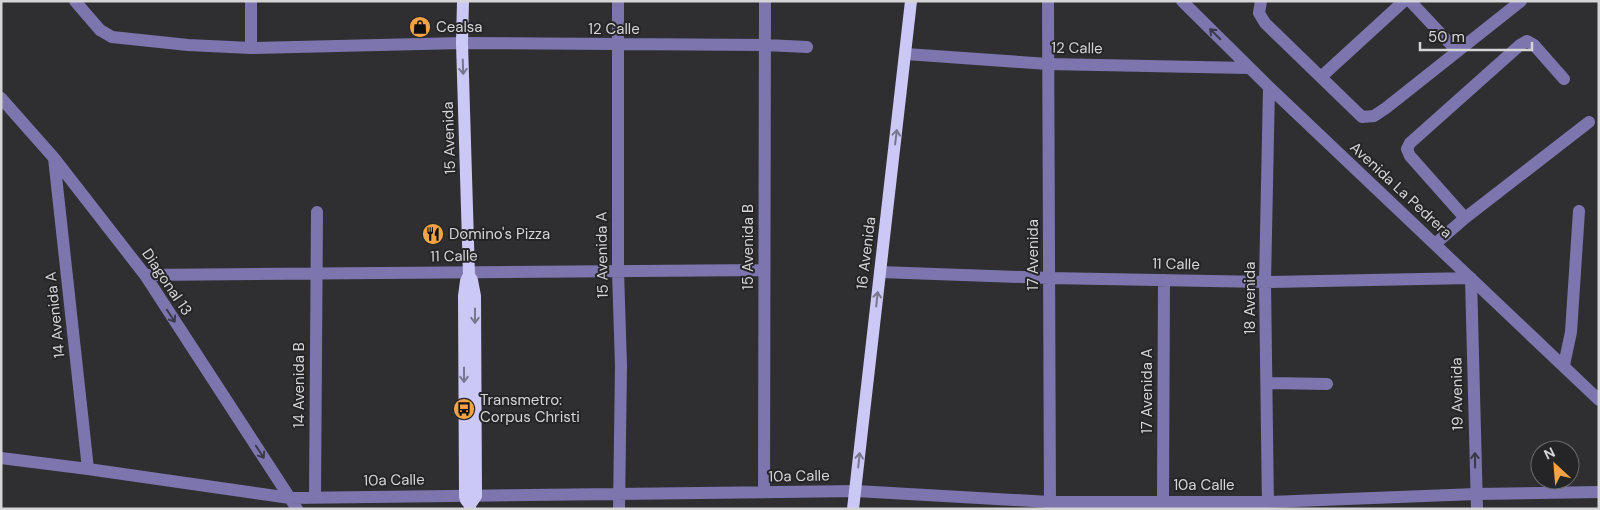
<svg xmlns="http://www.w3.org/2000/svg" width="1600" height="510" viewBox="0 0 1600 510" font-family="'DM Sans',sans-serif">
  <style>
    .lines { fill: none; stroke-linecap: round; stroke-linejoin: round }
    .minor { stroke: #7d76ae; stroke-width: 12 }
    .major { stroke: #ccc8f6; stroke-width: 12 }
    .oneway { stroke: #3b394a }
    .oneway2 { stroke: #78768f }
    .labels { text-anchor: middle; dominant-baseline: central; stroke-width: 4; stroke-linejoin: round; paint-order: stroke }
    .poi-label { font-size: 15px; fill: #d5d5d7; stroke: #252528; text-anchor: start }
    .street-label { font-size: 15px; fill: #d5d5d7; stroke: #252528 }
  </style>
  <rect width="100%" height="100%" fill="#2f2f32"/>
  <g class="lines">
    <!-- minor -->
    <path class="minor" d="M75 1 100 30 112 37 188 45 251 48 462 43 765 45 807 47
      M618 1V271L621 366 619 509
      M1048 1 1050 509
      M1182 1 1269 87 1599 400
      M1261 1 1259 13 1265 23 1362 117 1374 116 1386 108 1521 1
      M1410 1 1457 51
      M251 48V1
      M906 54 1048 64 1248 68
      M1321 77 1404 1
      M1 98 54 158 145 275 297 509
      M54 158 88 469
      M1465 218 1410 156 1407 149 1410 143 1520 45 1527 41 1534 45 1564 79
      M1435 244 1465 218 1589 122
      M880 272 1049 278 1265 282 1471 278 1477 509
      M145 275 764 270
      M1564 365 1571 332 1579 211
      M1267 383 1327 384
      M1 458 88 469 290 498 856 491 1050 502H1268L1476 494 1599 492
      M764 492 765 1
      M315 497 317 212
      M1163 501 1164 280
      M1268 509 1265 282 1269 87"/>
    <!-- major -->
    <path class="major" d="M463 1 462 43 469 275 472 280 475 296 476 496 470 505V509
      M469 275 466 281 464 296 465 496 466 500 470 505
      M853 509 911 1"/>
  </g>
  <!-- one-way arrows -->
  <defs><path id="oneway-shaft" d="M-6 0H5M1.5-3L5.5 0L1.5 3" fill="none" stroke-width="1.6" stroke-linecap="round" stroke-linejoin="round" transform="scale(1.25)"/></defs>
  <g class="oneway">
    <use href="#oneway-shaft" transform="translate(1215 34) rotate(-135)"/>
    <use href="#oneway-shaft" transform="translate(171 316) rotate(57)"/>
    <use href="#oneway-shaft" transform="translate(260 452) rotate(57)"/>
    <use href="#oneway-shaft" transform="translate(1475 460) rotate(-91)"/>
  </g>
  <g class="oneway2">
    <use href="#oneway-shaft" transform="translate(463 67) rotate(88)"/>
    <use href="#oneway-shaft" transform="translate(896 137) rotate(-83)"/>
    <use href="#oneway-shaft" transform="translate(877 299) rotate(-84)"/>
    <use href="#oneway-shaft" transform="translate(475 316) rotate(90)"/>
    <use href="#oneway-shaft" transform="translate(464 375) rotate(90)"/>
    <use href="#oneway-shaft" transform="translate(859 460) rotate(-84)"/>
  </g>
  <!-- icons -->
  <defs>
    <g id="shop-disc" transform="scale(1.125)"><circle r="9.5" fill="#f4a344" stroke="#252528"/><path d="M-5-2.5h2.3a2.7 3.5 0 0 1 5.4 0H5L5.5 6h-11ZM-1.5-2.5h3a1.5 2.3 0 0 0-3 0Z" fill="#111"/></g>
    <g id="restaurant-disc" transform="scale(1.125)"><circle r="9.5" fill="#f4a344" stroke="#252528"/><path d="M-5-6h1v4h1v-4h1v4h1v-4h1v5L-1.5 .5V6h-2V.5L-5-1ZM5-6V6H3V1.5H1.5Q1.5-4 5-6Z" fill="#111"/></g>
    <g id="bus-disc" transform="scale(1.125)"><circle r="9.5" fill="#f4a344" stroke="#252528"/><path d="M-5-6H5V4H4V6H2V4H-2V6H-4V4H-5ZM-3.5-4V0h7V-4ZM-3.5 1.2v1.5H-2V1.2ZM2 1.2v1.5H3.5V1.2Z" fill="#111"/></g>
  </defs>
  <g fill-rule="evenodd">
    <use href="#shop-disc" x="420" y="27"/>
    <use href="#restaurant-disc" x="433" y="234"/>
    <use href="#bus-disc" x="464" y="409"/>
  </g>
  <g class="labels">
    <!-- poi labels -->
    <g class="poi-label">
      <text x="436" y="27">Cealsa</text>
      <text x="449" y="234">Domino's Pizza</text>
      <text x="480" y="400">Transmetro:<tspan x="480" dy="17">Corpus Christi</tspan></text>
    </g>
    <!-- street labels -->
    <g class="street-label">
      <text x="614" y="29">12 Calle</text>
      <text transform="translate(1077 48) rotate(1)">12 Calle</text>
      <text transform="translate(449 138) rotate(-92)">15 Avenida</text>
      <text transform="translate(1401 190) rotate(43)">Avenida La Pedrera</text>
      <text transform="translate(748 247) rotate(-90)">15 Avenida B</text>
      <text transform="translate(866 253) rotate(-83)">16 Avenida</text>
      <text transform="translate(602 255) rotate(-91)">15 Avenida A</text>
      <text transform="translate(1033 255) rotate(-90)">17 Avenida</text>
      <text transform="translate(454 256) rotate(-1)">11 Calle</text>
      <text transform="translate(1176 264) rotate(1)">11 Calle</text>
      <text transform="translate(167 282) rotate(56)">Diagonal 13</text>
      <text transform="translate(1250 298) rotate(-90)">18 Avenida</text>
      <text transform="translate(55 315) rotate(-96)">14 Avenida A</text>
      <text transform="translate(299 385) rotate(-90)">14 Avenida B</text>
      <text transform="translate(1147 391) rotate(-90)">17 Avenida A</text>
      <text transform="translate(1457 394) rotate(-91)">19 Avenida</text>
      <text transform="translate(799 476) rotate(-1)">10a Calle</text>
      <text transform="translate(394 480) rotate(-1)">10a Calle</text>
      <text x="1204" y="485">10a Calle</text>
    </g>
  </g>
  <!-- border -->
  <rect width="1600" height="510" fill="none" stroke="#d5d5d7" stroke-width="5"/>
  <!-- north arrow -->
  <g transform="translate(1555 465) rotate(334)"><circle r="24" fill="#252528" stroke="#6b6b6e"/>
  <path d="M0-4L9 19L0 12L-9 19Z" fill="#f4a344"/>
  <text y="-8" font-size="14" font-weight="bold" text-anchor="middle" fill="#d5d5d7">N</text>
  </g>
  <!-- scale -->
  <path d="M1420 42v8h112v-8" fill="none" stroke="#d5d5d7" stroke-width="2.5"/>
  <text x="1428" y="42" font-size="15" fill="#d5d5d7" stroke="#252528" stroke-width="4" paint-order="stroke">50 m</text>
</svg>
